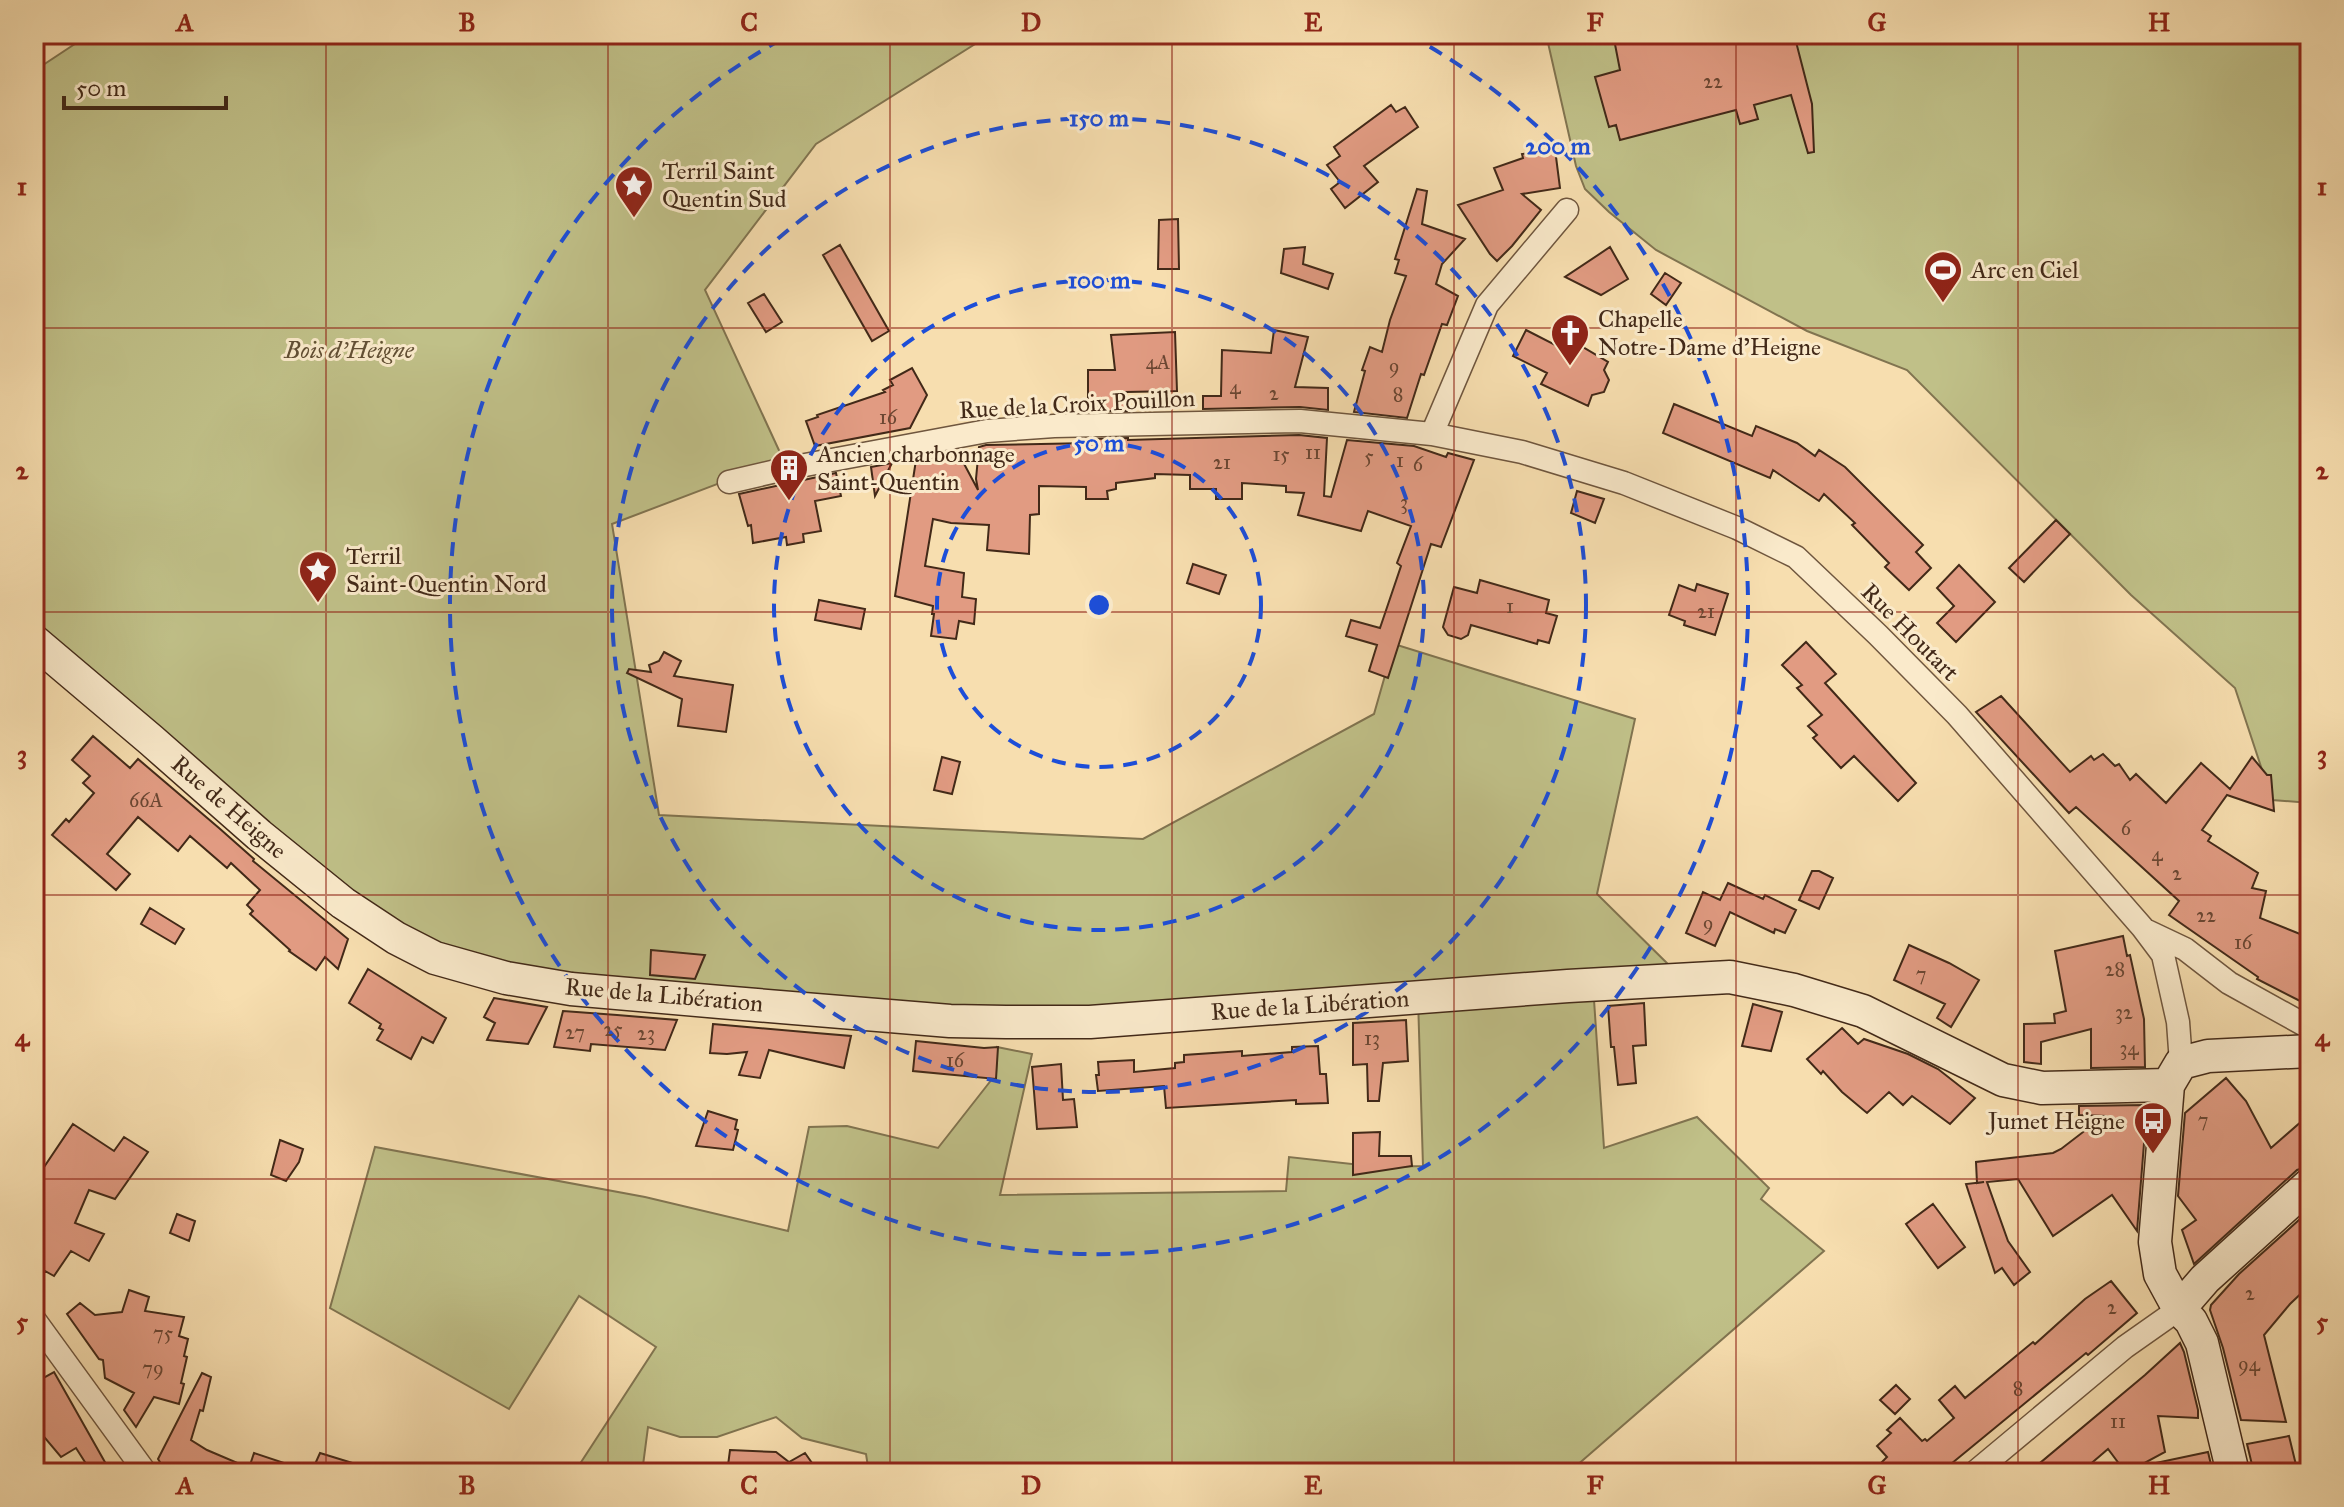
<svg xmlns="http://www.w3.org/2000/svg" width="2344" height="1507" viewBox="0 0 2344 1507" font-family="'IM FELL Great Primer',serif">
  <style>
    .green { fill: #c0c088; stroke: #817450; stroke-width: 2 }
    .building { fill: #e19b82; stroke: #422918; stroke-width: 2 }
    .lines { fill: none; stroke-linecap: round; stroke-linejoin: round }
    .street-casing { stroke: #6f563e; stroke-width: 25 }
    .secondary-casing { stroke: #422918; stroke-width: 35 }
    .street { stroke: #faeacb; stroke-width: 22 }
    .secondary { stroke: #faeacb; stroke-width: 32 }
    .grid { fill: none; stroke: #8f2418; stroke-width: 2; stroke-opacity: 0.55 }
    .ring { fill: none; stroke: #1d4ed8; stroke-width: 4; stroke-dasharray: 14 10 }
    .labels { text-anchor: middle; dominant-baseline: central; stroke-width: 6; stroke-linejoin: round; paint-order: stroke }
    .number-label { font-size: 20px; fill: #6a4632 }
    .poi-label { font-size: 24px; fill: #422918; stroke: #faeacb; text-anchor: start }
    .park-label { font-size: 24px; font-style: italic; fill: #624f34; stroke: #faeacb }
    .street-label { font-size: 24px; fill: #422918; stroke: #faeacb }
    .centre { fill: #1d4ed8; stroke: #faeacb; stroke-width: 4 }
    .ring-label { font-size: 24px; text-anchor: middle; font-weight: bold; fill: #1d4ed8; stroke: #faeacb; stroke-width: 6; stroke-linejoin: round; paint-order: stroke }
    .neatline { fill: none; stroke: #8f2418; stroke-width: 3 }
    .grid-label { font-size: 26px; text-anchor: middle; font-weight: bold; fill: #8f2418 }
  </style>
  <rect width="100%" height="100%" fill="#f7deaf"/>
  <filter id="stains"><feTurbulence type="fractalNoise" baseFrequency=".0025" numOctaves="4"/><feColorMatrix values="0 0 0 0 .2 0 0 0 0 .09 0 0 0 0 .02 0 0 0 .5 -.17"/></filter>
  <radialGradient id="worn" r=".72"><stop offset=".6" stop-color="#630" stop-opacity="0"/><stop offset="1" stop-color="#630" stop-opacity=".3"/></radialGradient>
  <!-- green -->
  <path class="green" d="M90 34H991L816 144 705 290 783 459 612 524 659 815 1143 839 1374 714 1394 644 1635 719 1597 894 1684 980 1593 985 1604 1148 1697 1117 1769 1188 1761 1199 1824 1251 1568 1473H869L866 1454 802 1438 776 1417 717 1437H680L648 1427 642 1473H574L656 1347 579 1296 509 1409 330 1308 375 1147 645 1197 788 1231 809 1127 847 1126 938 1148 996 1074 997 1047 1032 1054 1000 1195 1286 1191 1289 1157 1379 1167 1423 1166 1418 998 1006 1022 435 958 34 642V71Z
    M1546 34H2310V803L2272 800 2235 688 2131 595 1907 370 1807 331 1656 250 1609 212 1585 189 1576 166Z"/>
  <!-- building -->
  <path class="building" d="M1613 34H1666L1668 41 1692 34H1794L1812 104 1814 152 1808 153 1791 95 1754 105 1758 119 1740 124 1736 110 1620 140 1616 125 1609 127 1595 77 1620 70Z
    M1391 105 1396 112 1405 107 1418 127 1364 166 1378 182 1345 208 1331 189 1340 182 1327 165 1340 156 1334 147Z
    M1555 149 1560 188 1522 194 1541 210 1512 246 1497 261 1490 254 1458 205 1503 190 1494 168 1523 158 1522 154Z
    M1417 189 1427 191 1422 224 1465 239 1442 264 1436 284 1458 296 1447 325 1442 324 1424 375 1421 374 1407 418 1354 412 1365 371 1362 370 1370 347 1382 352 1390 320 1406 276 1395 273 1399 260 1395 259Z
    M1178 219 1179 269H1158L1159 220Z
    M840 245 889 331 872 341 823 255Z
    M1305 247 1303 264 1333 274 1328 289 1281 273 1284 249Z
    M1610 247 1628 279 1601 295 1565 277Z
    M1665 273 1681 283 1666 305 1651 294Z
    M764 294 782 322 766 332 748 303Z
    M1274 330 1308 337 1295 387 1328 388V410L1300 407 1203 409V396H1221L1222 350 1271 353Z
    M1526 330 1559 347 1564 336 1608 362 1604 370 1609 380 1604 392 1592 395 1588 406 1541 384 1547 373 1513 356Z
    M1175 332 1177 391 1126 392 1127 411H1088V370H1115L1111 335Z
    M912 368 927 395 910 428 815 446 806 421 818 417 817 415 885 392 883 390 893 385 890 380Z
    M1674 404 1752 436 1756 426 1797 443 1815 456 1819 450 1845 467 1923 545 1916 552 1931 568 1909 590 1885 567 1889 563 1852 525 1855 523 1824 494 1819 501 1773 470 1770 478 1663 433Z
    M1299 435 1327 438 1324 496 1331 497 1347 440 1414 446 1446 457 1448 453 1474 460 1441 547 1431 544 1388 678 1369 671 1377 645 1346 636 1351 620 1380 628 1401 566 1397 563 1411 526 1368 511 1361 531 1298 515 1304 493 1286 492V486L1242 483V499H1216V489H1190V475L1155 474V478L1116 483V489L1107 491 1108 499H1086V487L1039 486V514L1030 515 1029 554 987 550 989 525 951 523 933 519 925 566 964 573 962 597 976 599 974 624 959 621 956 639 931 636 934 614H932L933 606 895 596 916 460 942 458 962 460 978 490 976 479 979 447 986 445 1090 443V439L1128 438V440Z
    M892 463 875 496 871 467Z
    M836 473 841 496 815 501 821 531 803 534 804 542 787 545 786 537 753 543 751 525 748 526 739 494Z
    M1577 491 1604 499 1595 523 1571 513Z
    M2056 520 2070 534 2024 582 2009 568Z
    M1193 564 1226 575 1219 594 1187 583Z
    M1959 565 1995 602 1956 642 1937 623 1954 606 1937 588Z
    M1480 580 1549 600 1546 613 1557 616 1549 643 1538 640 1537 644 1471 625 1468 635 1461 639 1448 635 1443 627 1454 587 1477 593Z
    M1697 584 1728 594 1715 635 1684 625 1685 621 1669 615 1679 585 1695 591Z
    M819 600 865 609 861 629 815 620Z
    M1806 642 1836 674 1825 683 1916 783 1898 801 1854 756 1841 768 1813 738 1817 735 1808 726 1822 715 1797 688 1802 685 1782 665Z
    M664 652 681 661 674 676 733 685 726 732 678 726 682 699 627 673 629 669 651 672 649 665 659 661Z
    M2001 696 2070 772 2091 756 2094 760 2103 754 2115 766 2119 764 2130 780 2136 774 2166 803 2201 763 2230 789 2252 757 2267 775H2271L2274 811 2227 795 2202 830 2211 836 2208 841 2258 873 2252 888 2266 891 2260 918 2310 938V1006L2257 979 2258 977 2169 915 2179 901 2076 807 2069 813 1976 712Z
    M93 736 130 768 138 759 219 828 254 859 253 861 348 939 338 969 325 957 316 970 289 951 290 950 250 914 253 911 247 905 260 890 231 863 227 868 190 836 178 851 138 817 107 854 130 874 116 890 52 835 66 819 69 822 94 793 83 783 90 776 72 760Z
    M942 757 960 762 952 794 934 790Z
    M1812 871H1819L1833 878 1819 909 1799 900Z
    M1728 883 1763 899 1765 895 1796 910 1785 933 1775 929 1774 933 1730 912 1715 946 1686 933 1703 892 1720 900Z
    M150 908 184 929 175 944 141 924Z
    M2123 936 2127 956 2130 955 2144 1019 2145 1067 2091 1068V1029L2041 1042V1064L2024 1062V1024L2055 1023 2054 1014 2066 1011 2055 951Z
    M1909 945 1949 963 1979 980 1951 1027 1937 1018 1945 1004 1894 980Z
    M651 950 705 955 695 979 650 975Z
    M368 969 446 1018 433 1043 422 1037 411 1059 377 1040 383 1030 379 1028 381 1024 349 1003Z
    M494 998 547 1007 528 1044 487 1040 495 1023 484 1017Z
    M1644 1003 1646 1045 1633 1046 1636 1083 1618 1085 1614 1047H1611L1608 1006Z
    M1753 1004 1782 1012 1771 1051 1742 1046Z
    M563 1011 617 1015 677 1020 665 1050 591 1044 590 1051 554 1047Z
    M1406 1020 1408 1061 1383 1063 1379 1101H1368L1367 1064 1353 1065V1023Z
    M713 1024 816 1033 851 1036 844 1068 769 1050 760 1078 739 1075 747 1052 727 1054 710 1053Z
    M1842 1028 1858 1044 1864 1039 1908 1054 1938 1069 1975 1098 1950 1124 1912 1096 1903 1105 1889 1092 1867 1113 1842 1092 1823 1071 1821 1074 1807 1059Z
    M916 1041 984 1048 998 1047 996 1079 913 1071Z
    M1318 1046 1320 1074H1326L1328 1103 1296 1104V1100L1166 1108 1164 1086 1098 1091 1096 1075H1099L1098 1062 1134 1060V1072L1175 1068V1063L1184 1062V1055L1242 1051V1056L1292 1052V1047Z
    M1061 1064 1063 1100 1074 1099 1077 1127 1037 1129 1032 1067Z
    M2226 1078 2246 1101 2271 1148 2310 1114V1166L2297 1170 2194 1264 2182 1230 2196 1220 2178 1196 2185 1113Z
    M2145 1105V1131L2137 1231 2112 1195 2053 1236 2018 1179 1987 1182 2008 1241 2030 1272 2014 1285 2002 1268 1995 1273 1966 1184 1984 1182 1977 1183 1976 1162 2053 1153 2061 1149 2104 1116 2079 1115V1106Z
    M708 1111 737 1120 735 1129 738 1130 733 1150 696 1146Z
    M73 1124 114 1151 124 1137 148 1152 115 1199 89 1190 75 1223 104 1234 89 1261 71 1251 54 1276 45 1271 34 1287V1182Z
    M1380 1132 1379 1156H1411L1412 1166 1353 1175V1133Z
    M280 1140 303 1149 299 1162 286 1181 271 1175Z
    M1933 1204 1965 1247 1938 1268 1906 1224Z
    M2310 1210V1285L2290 1304 2264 1335 2286 1422 2241 1420 2223 1348 2210 1310 2211 1305 2239 1274Z
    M177 1214 195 1221 189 1241 170 1233Z
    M2111 1281 2137 1313 2088 1355 2086 1353 1940 1473H1871L1887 1457 1877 1446 1891 1433 1887 1430 1900 1418 1922 1441 1925 1439 1927 1441 1954 1418 1939 1400 1955 1386 1965 1398 2033 1342 2035 1344 2085 1299Z
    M129 1290 149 1297 145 1311 184 1317 179 1336 188 1339 184 1356 187 1357 181 1383 184 1384 179 1404 154 1397 136 1427 124 1410 134 1393 105 1378 103 1360 99 1359 67 1314 80 1303 95 1315 122 1312Z
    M2180 1343 2184 1352 2198 1410V1418L2158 1416 2165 1452 2126 1473 2108 1449 2080 1473H2028L2145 1375Z
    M54 1372 106 1464 92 1473 76 1448 61 1457 34 1425V1383Z
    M202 1373 211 1377 203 1411 200 1410 191 1440 207 1450 249 1468 254 1453 305 1470V1473H167L158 1459Z
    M1896 1385 1910 1399 1895 1414 1880 1400Z
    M2289 1436 2296 1465 2279 1473H2254L2247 1444Z
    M730 1450 776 1452 789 1462 805 1453 819 1473H727Z
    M2208 1452 2213 1473H2146V1465Z
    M320 1453 372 1469V1473H311Z"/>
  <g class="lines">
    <!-- street casing -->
    <g class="street-casing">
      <path id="street" d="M1432 434 1487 305 1567 210
        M729 482 789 468 987 431 1054 426 1300 421 1432 434 1522 452 1624 483 1737 528 1796 557 1878 635 1957 715 2142 927 2163 955 2178 1022 2181 1063
        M2147 931 2185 949 2229 983 2310 1028
        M34 1319 146 1473
        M1974 1473 2125 1347 2179 1309"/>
    </g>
    <!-- secondary casing -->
    <g class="secondary-casing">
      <path id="secondary" d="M34 641 151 740 259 835 343 903 396 938 435 958 506 978 571 989 720 1002 950 1021 1006 1022H1090L1568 986 1730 977 1794 990 1863 1011 2003 1080 2042 1088 2168 1085
        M2179 1309 2205 1279 2310 1184
        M2233 1473 2202 1343 2191 1321 2179 1309 2160 1274 2155 1242 2168 1085 2181 1063 2208 1056 2310 1051"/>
    </g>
    <!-- street -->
    <use href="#street" class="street"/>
    <!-- secondary -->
    <use href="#secondary" class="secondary"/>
  </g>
  <!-- grid -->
  <path class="grid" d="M326 34V1473M608 34V1473M890 34V1473M1172 34V1473M1454 34V1473M1736 34V1473M2018 34V1473M34 328H2310M34 612H2310M34 895H2310M34 1179H2310"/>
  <!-- distance rings -->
  <g class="ring">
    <circle cx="1099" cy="605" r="162"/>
    <circle cx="1099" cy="605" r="325"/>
    <circle cx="1099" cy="605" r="487"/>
    <path d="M1409 35A649 649 0 1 1 789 35"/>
  </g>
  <!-- icons -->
  <defs>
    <g id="sight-pin" transform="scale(2)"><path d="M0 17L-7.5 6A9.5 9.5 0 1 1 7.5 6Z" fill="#8f2418" stroke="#faeacb"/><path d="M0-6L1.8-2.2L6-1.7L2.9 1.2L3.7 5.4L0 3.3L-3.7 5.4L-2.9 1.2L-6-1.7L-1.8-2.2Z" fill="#fff"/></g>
    <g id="stadium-pin" transform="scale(2)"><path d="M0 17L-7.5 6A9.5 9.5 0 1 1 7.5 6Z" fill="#8f2418" stroke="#faeacb"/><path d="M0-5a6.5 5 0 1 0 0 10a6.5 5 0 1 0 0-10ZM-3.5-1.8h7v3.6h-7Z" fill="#fff"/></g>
    <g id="church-pin" transform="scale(2)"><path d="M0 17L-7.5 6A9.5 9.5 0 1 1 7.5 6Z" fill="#8f2418" stroke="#faeacb"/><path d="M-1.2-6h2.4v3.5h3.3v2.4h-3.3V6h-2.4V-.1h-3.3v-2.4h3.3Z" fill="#fff"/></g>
    <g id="building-pin" transform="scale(2)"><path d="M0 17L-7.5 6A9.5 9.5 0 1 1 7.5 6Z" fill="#8f2418" stroke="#faeacb"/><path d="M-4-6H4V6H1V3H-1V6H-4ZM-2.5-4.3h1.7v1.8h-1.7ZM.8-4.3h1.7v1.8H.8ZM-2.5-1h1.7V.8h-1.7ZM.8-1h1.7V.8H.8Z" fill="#fff"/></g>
    <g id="bus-pin" transform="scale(2)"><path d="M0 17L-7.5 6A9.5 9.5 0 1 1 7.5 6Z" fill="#8f2418" stroke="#faeacb"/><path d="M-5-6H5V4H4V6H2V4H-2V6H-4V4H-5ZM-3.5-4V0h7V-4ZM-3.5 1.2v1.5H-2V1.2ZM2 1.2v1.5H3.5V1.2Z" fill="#fff"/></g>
  </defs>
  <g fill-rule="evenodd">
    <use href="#sight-pin" x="634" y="185"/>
    <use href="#stadium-pin" x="1943" y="270"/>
    <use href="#church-pin" x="1570" y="333"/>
    <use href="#building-pin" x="789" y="468"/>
    <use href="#sight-pin" x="318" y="570"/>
    <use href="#bus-pin" x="2153" y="1121"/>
  </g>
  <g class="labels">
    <!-- number labels -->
    <g class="number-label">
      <text x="1713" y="81">22</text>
      <text x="1158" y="362">4A</text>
      <text x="1394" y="366">9</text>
      <text x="1235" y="387">4</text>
      <text x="1274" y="393">2</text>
      <text x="1398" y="394">8</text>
      <text x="888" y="417">16</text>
      <text x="1313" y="452">11</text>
      <text x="1281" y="454">15</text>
      <text x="1369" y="456">5</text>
      <text x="1400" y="460">1</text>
      <text x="1222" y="462">21</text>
      <text x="1418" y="464">6</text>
      <text x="1404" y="502">3</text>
      <text x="1510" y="606">1</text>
      <text x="1706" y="611">21</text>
      <text x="146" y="800">66A</text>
      <text x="2126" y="828">6</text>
      <text x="2157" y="854">4</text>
      <text x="2177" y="873">2</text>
      <text x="2206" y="915">22</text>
      <text x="1708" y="923">9</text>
      <text x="2243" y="942">16</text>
      <text x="2115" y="969">28</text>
      <text x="1921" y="974">7</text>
      <text x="2124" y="1012">32</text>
      <text x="613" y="1029">25</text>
      <text x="575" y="1032">27</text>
      <text x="646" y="1033">23</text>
      <text x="1372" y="1038">13</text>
      <text x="2129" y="1048">34</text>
      <text x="955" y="1060">16</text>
      <text x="2203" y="1120">7</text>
      <text x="2250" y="1293">2</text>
      <text x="2112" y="1307">2</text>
      <text x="163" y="1333">75</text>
      <text x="2249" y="1364">94</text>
      <text x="153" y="1368">79</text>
      <text x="2018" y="1388">8</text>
      <text x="2118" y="1421">11</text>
    </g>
    <!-- poi labels -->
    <g class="poi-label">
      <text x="662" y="171">Terril Saint<tspan x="662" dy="28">Quentin Sud</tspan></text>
      <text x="1971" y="270">Arc en Ciel</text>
      <text x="1598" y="319">Chapelle<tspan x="1598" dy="28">Notre-Dame d'Heigne</tspan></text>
      <text x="817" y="454">Ancien charbonnage<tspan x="817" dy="28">Saint-Quentin</tspan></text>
      <text x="346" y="556">Terril<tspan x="346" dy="28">Saint-Quentin Nord</tspan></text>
      <text x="2125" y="1121" text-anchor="end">Jumet Heigne</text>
    </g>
    <!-- park labels -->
    <g class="park-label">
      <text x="349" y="350">Bois d'Heigne</text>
    </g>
    <!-- street labels -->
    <g class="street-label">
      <text transform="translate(1077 404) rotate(-3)">Rue de la Croix Pouillon</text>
      <text transform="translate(1910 632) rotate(45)">Rue Houtart</text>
      <text transform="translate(229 807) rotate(41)">Rue de Heigne</text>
      <text transform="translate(664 995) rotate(5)">Rue de la Libération</text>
      <text transform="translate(1310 1005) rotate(-4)">Rue de la Libération</text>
    </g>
  </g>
  <circle cx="1099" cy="605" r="12" class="centre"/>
  <g class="ring-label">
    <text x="1099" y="126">150 m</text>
    <text x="1558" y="154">200 m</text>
    <text x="1099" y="288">100 m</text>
    <text x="1099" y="451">50 m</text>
  </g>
  <!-- margin -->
  <rect width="2344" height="1507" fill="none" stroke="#f7deaf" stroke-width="88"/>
  <!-- scale -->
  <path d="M64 96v12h162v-12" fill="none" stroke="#422918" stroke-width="4"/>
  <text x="76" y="96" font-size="24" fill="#422918" stroke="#faeacb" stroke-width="6" paint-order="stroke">50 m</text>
  <rect x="44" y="44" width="2256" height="1419" class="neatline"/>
  <g class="grid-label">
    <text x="185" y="31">A</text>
    <text x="467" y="31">B</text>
    <text x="749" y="31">C</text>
    <text x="1031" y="31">D</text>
    <text x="1313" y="31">E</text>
    <text x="1595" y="31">F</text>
    <text x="1877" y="31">G</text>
    <text x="2159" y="31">H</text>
    <text x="22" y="195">1</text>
    <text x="2322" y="195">1</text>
    <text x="22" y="479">2</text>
    <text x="2322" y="479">2</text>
    <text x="22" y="763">3</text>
    <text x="2322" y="763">3</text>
    <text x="22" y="1046">4</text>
    <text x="2322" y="1046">4</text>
    <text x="22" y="1330">5</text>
    <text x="2322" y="1330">5</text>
    <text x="185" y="1494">A</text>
    <text x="467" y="1494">B</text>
    <text x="749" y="1494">C</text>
    <text x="1031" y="1494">D</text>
    <text x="1313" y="1494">E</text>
    <text x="1595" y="1494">F</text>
    <text x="1877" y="1494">G</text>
    <text x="2159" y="1494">H</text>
  </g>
  <rect width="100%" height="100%" filter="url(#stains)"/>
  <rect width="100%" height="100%" fill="url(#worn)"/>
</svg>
